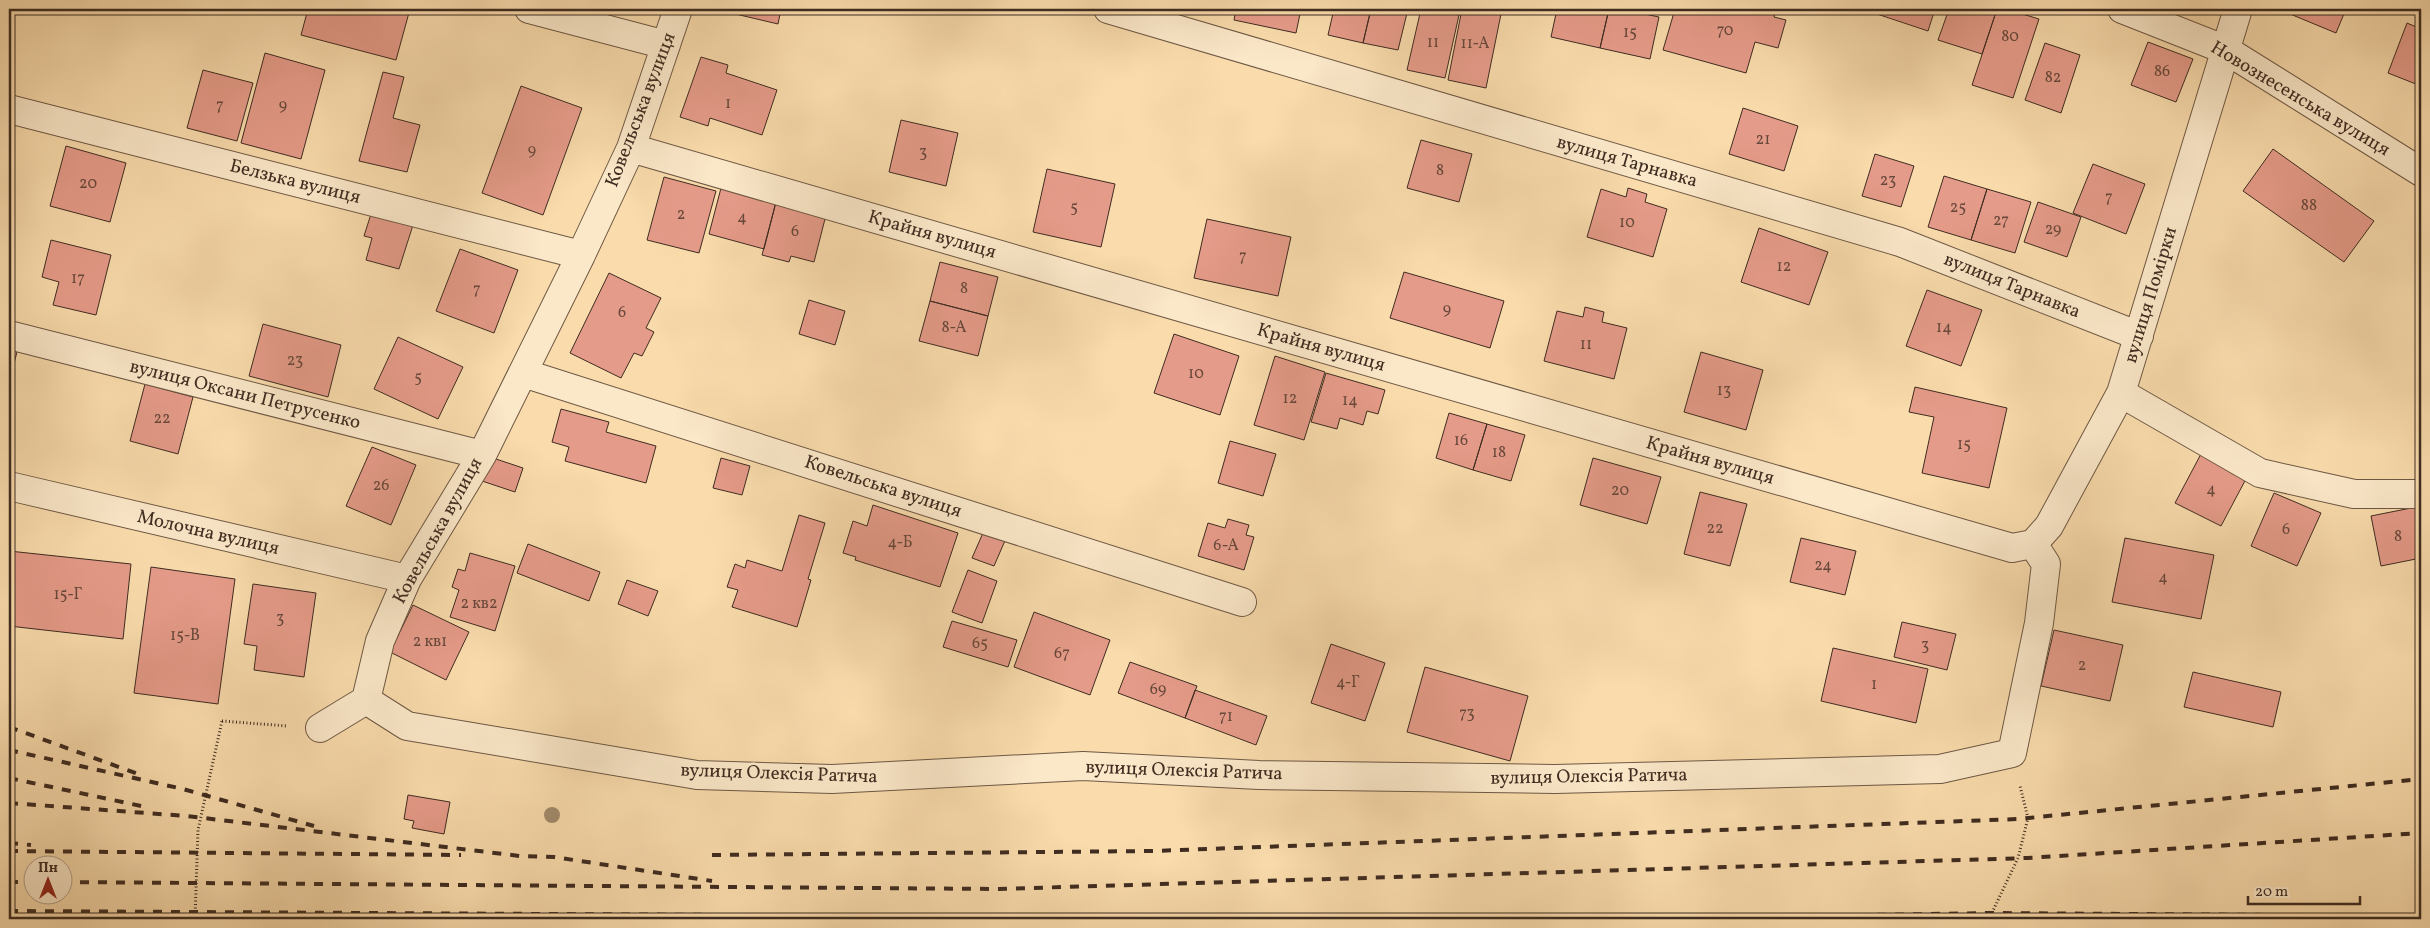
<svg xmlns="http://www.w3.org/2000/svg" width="2430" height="928" viewBox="0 0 2430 928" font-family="Vollkorn,serif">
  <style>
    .building { fill: #e59b89; stroke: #3f2c21 }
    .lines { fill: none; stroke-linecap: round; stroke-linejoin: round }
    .minor-casing { stroke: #6e5844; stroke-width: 30 }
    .path { stroke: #3f2c21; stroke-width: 3; stroke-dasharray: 1 2.5; stroke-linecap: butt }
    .minor { stroke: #fbe8c9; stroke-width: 28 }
    .rail { stroke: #3f2c21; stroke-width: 4; stroke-dasharray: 9 9; stroke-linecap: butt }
    .path-bridge { stroke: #3f2c21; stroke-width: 3; stroke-dasharray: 1 2.5; stroke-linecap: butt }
    .tree { fill: #a28b6b }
    .labels { text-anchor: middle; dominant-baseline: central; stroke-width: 5; stroke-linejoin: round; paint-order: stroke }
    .number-label { font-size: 16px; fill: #68483b }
    .street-label { font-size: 19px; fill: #3f2c21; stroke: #fbe8c9 }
  </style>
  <rect width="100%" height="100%" fill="#f9dbac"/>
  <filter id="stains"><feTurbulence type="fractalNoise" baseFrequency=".004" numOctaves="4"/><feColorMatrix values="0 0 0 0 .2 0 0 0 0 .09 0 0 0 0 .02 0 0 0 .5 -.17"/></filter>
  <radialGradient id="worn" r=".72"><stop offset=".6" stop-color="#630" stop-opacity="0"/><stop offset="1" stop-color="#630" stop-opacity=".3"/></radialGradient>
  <!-- building -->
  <path class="building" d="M308 9H410L396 60 301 35Z
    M728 9H781L778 24 727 12Z
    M1236 9H1301L1296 33 1234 20Z
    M1334 9H1371L1363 43 1328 35Z
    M1371 9H1408L1398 50 1363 43Z
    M1421 9 1459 15 1445 78 1407 70Z
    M1462 9H1502L1486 88 1448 80Z
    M1557 9H1609L1600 48 1551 37Z
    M1609 9H1621L1659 17 1650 59 1600 48Z
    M1675 9H1776L1774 17 1786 20 1778 48 1755 42 1746 73 1663 50Z
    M1879 9H1935L1928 31 1877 14Z
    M1949 9H1997L1982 54 1938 40Z
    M1997 9H2006L2039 19 2013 98 1972 85Z
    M2278 9H2346L2336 33Z
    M2407 23 2421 29V86L2388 73Z
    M2148 42 2193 59 2176 102 2131 85Z
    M2045 43 2080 55 2061 113 2025 100Z
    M265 53 325 70 301 159 241 143Z
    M701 57 728 65 726 73 777 90 762 135 710 118 708 126 680 117Z
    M203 70 253 83 237 141 187 128Z
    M383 72 404 77 393 118 420 125 407 172 359 161Z
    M521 86 582 108 543 215 482 193Z
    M1743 108 1798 126 1784 171 1729 154Z
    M901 120 958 133 946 186 889 172Z
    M1421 140 1472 154 1459 202 1407 188Z
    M66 146 126 163 110 222 50 206Z
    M2273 149 2374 221 2344 262 2243 191Z
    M1875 154 1914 166 1901 207 1862 196Z
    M2093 164 2145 184 2126 234 2073 213Z
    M1047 169 1115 184 1101 247 1033 232Z
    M1944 176 1987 189 1971 240 1928 227Z
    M664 177 716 191 699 253 647 240Z
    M721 188 776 202 764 249 709 234Z
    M1628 188 1647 194 1645 202 1667 209 1653 257 1587 237 1601 189 1626 197Z
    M1987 189 2031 202 2015 253 1971 240Z
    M776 202 826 215 814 262 791 256 789 262 762 255Z
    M2038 202 2081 217 2067 257 2024 242Z
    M371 214 413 225 399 269 366 260 372 238 364 236Z
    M1207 219 1291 237 1278 296 1194 278Z
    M1759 228 1828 252 1809 305 1741 282Z
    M51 240 111 255 96 315 53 305 59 282 42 277Z
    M460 249 518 270 494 333 436 311Z
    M940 262 998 277 988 316 930 301Z
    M1404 272 1504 301 1490 348 1390 318Z
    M609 273 661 298 646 328 654 332 642 356 634 353 621 378 570 353Z
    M1927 290 1982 310 1961 366 1906 346Z
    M809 300 845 311 835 345 799 334Z
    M930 301 988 316 978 356 919 341Z
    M1585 307 1604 312 1602 322 1627 328 1614 379 1544 361 1557 311 1583 317Z
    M263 324 341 345 328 397 249 376Z
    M1174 334 1239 356 1220 415 1154 393Z
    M398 337 463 367 438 419 374 389Z
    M9 345 18 348 9 383Z
    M1701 352 1763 370 1746 430 1684 412Z
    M1275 356 1325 372 1304 440 1254 425Z
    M1326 373 1385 390 1378 414 1367 411 1363 425 1340 418 1337 429 1311 422Z
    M145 384 193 397 178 454 130 441Z
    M1915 387 2007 408 1989 488 1922 473 1934 417 1909 412Z
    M561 409 609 422 606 432 656 446 646 483 565 461 569 447 552 442Z
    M1449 413 1487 424 1473 470 1436 458Z
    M1487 424 1525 435 1511 481 1473 470Z
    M1230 441 1276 454 1263 496 1218 483Z
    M372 447 416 465 391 525 346 506Z
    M2202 452 2247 477 2221 526 2175 503Z
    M487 456 523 468 515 492 479 480Z
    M721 458 750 466 742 495 713 488Z
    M1593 458 1661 477 1647 524 1580 505Z
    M1700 492 1747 504 1730 566 1684 554Z
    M2274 493 2321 513 2297 566 2251 546Z
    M873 505 958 533 940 587 855 560 856 557 843 553 853 521 867 526Z
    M2421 506V558L2381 566 2371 516Z
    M799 515 825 523 808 579 811 580 797 627 732 607 738 590 727 587 735 564 745 568 747 560 782 571Z
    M1228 519 1249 525 1246 535 1254 537 1244 570 1198 556 1208 523 1225 528Z
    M986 526 1007 536 994 566 972 558Z
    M1801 538 1856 551 1845 595 1790 582Z
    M2125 538 2214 555 2201 619 2112 602Z
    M528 544 600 572 589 601 517 573Z
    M9 551 131 564 123 639 9 626Z
    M470 553 515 566 495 631 450 617 459 590 452 587 458 569 465 571Z
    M151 567 235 579 218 704 134 693Z
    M968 570 997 581 982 623 952 612Z
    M627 580 658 591 648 616 618 604Z
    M253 584 316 593 304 677 254 670 257 646 244 644Z
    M413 605 469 632 446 680 390 652Z
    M1034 612 1110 640 1090 695 1014 667Z
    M952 621 1017 640 1008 667 943 647Z
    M1902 622 1956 634 1947 670 1894 657Z
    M2054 630 2123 645 2110 701 2041 686Z
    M1331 644 1385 663 1365 721 1311 703Z
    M1833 648 1928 669 1916 723 1821 701Z
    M1130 662 1197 686 1185 718 1118 693Z
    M1425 667 1528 696 1510 761 1407 732Z
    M2193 672 2281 692 2273 727 2184 707Z
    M1195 690 1267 716 1256 745 1185 718Z
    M408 795 450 802 444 834 412 828 414 821 404 819Z"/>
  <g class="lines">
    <!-- minor casing -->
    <g class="minor-casing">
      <path id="minor" d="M529 9 666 45
        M1108 9 1900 242 2139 336
        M2122 9 2226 50 2421 172
        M9 109 581 255
        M631 148 2012 548 2033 544 2049 526 2121 393 2238 9
        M9 335 482 455
        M523 373 1242 602
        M2121 393 2260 473 2354 494H2421
        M9 486 407 579
        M366 700 407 726 697 775 832 779 1083 766 1259 775 1555 779 1940 769 2012 753 2039 623 2046 564 2033 544
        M320 728 366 700 380 641 407 579 482 455 581 255 631 148 678 9"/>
    </g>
    <!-- path -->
    <path class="path" d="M222 721 287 726
      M1989 919 2018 858 2028 818 2020 786"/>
    <!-- minor -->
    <use href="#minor" class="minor"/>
    <!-- rail -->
    <path class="rail" d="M9 727 138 774
      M9 750 183 789 314 826
      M9 778 146 807
      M9 803 187 816 520 856 554 857 712 881
      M9 843 31 845
      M9 851 461 855
      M712 855 1152 851 2018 819 2421 779
      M9 882H32
      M62 882 998 889 2027 858 2421 833
      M9 911 1443 919
      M1625 919 1991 913 2421 916"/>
    <!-- path-bridge -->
    <path class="path-bridge" d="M195 919 198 830 222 721"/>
  </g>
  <!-- trees -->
  <circle class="tree" cx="552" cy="815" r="8"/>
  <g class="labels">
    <!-- number labels -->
    <g class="number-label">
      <text x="1725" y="31">70</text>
      <text x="1630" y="33">15</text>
      <text x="2010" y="37">80</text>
      <text x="1433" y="43">11</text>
      <text x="1475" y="44">11-А</text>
      <text x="2162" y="72">86</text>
      <text x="2053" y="78">82</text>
      <text x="728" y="104">1</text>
      <text x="220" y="106">7</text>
      <text x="283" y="106">9</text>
      <text x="1763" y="140">21</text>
      <text x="532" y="151">9</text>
      <text x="923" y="153">3</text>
      <text x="1440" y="171">8</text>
      <text x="1888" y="181">23</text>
      <text x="88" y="184">20</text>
      <text x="2109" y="198">7</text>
      <text x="2309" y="206">88</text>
      <text x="1074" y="208">5</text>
      <text x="1958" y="208">25</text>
      <text x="681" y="215">2</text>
      <text x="742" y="218">4</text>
      <text x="2001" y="221">27</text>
      <text x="1627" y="223">10</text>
      <text x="2053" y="230">29</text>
      <text x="795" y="232">6</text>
      <text x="1243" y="257">7</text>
      <text x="1784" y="267">12</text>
      <text x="78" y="279">17</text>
      <text x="964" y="289">8</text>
      <text x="477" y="290">7</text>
      <text x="1447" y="310">9</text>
      <text x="622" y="313">6</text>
      <text x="954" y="328">8-А</text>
      <text x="1944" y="328">14</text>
      <text x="1586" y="345">11</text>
      <text x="295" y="361">23</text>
      <text x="1196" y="374">10</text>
      <text x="418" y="378">5</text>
      <text x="1724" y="391">13</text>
      <text x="1290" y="399">12</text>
      <text x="1350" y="401">14</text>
      <text x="162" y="419">22</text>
      <text x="1461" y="441">16</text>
      <text x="1964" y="445">15</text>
      <text x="1499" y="453">18</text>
      <text x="381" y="486">26</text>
      <text x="2211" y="490">4</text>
      <text x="1620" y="491">20</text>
      <text x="1715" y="529">22</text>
      <text x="2286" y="530">6</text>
      <text x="2398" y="537">8</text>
      <text x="900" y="543">4-Б</text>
      <text x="1226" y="546">6-А</text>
      <text x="1823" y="566">24</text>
      <text x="2163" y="578">4</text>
      <text x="68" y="595">15-Г</text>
      <text x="479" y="604">2 кв2</text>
      <text x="280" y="619">3</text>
      <text x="185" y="636">15-В</text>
      <text x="430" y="642">2 кв1</text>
      <text x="980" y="644">65</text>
      <text x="1925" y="646">3</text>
      <text x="1062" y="654">67</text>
      <text x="2082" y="666">2</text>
      <text x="1348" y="683">4-Г</text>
      <text x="1874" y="685">1</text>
      <text x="1158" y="690">69</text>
      <text x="1467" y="714">73</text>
      <text x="1226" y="717">71</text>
    </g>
    <!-- street labels -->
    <g class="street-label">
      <text transform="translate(2300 99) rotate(31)">Новознесенська вулиця</text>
      <text transform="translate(641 110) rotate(-69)">Ковельська вулиця</text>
      <text transform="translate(1627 162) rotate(16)">вулиця Тарнавка</text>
      <text transform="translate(295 182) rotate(14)">Белзька вулиця</text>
      <text transform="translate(932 235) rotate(16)">Крайня вулиця</text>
      <text transform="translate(2012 286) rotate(22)">вулиця Тарнавка</text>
      <text transform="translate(2151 295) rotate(-73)">вулиця Помірки</text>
      <text transform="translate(1321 348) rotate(16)">Крайня вулиця</text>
      <text transform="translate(245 395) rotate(14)">вулиця Оксани Петрусенко</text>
      <text transform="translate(1710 461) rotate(16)">Крайня вулиця</text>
      <text transform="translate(883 487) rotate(18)">Ковельська вулиця</text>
      <text transform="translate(438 531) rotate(-61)">Ковельська вулиця</text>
      <text transform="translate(208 533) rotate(13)">Молочна вулиця</text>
      <text transform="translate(1184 771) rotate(2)">вулиця Олексія Ратича</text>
      <text transform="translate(779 774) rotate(2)">вулиця Олексія Ратича</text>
      <text transform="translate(1589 777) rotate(-1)">вулиця Олексія Ратича</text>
    </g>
  </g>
  <!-- margin -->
  <rect width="2430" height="928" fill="none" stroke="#f9dbac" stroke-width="30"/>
  <rect x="10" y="10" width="2410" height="908" fill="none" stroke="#3f2c21" stroke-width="2.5"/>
  <rect x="15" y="15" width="2400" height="898" fill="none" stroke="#3f2c21"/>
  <!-- north arrow -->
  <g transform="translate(48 880)"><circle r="24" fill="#fbe8c9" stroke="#b09d86"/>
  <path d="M0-4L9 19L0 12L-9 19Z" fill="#8f2418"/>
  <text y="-8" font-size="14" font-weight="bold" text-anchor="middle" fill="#3f2c21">Пн</text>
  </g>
  <!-- scale -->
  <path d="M2248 896v8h112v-8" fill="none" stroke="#3f2c21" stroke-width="2.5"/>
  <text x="2255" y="896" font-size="15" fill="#3f2c21" stroke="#fbe8c9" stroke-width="4" paint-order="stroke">20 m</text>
  <rect width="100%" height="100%" filter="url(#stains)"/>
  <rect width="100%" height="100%" fill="url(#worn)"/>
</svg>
